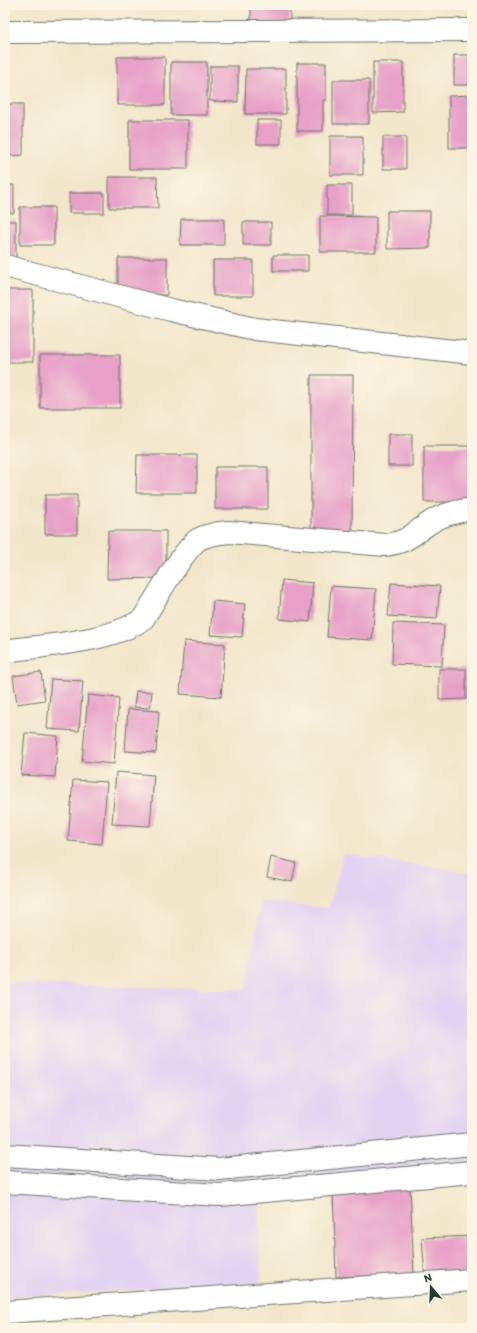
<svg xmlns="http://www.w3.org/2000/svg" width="477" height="1333" viewBox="0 0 477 1333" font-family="Itim,sans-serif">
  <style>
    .built { fill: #e3d3f2 }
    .building { fill: #e7a1c8 }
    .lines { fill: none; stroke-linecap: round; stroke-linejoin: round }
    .minor-casing { stroke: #697868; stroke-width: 24 }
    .minor { stroke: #fff; stroke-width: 22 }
  </style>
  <rect width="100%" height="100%" fill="#fcf5e5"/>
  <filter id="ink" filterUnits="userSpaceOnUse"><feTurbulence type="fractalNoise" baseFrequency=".025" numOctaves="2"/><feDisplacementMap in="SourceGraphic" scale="8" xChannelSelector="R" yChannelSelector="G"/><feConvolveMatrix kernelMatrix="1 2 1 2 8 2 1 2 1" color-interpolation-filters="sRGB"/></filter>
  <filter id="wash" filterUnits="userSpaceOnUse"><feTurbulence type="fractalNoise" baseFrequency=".012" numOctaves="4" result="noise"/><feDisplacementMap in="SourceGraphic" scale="16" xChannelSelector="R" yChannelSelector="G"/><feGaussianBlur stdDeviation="0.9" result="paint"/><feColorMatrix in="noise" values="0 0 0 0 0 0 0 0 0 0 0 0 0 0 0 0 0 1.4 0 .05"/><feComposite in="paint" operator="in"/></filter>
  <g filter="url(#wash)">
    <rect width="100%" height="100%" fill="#f2e6ca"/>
    <!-- built -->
    <path class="built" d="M343 854 472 873V1184L258 1202 261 1283 5 1297V983L246 990 261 901 329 908Z"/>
    <g id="blocks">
      <!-- building -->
      <path class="building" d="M251 5H290V23H251Z
        M454 55H472V85H454Z
        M117 57H165V105H117Z
        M171 62H207V115H171Z
        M373 62H403V112L373 113Z
        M297 63H326V100H323V131H297Z
        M210 66H238V102L210 101Z
        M246 69H286V114H245Z
        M333 80H369V124H333Z
        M472 95V148H449V96Z
        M5 104H23V155L5 156Z
        M129 120H188V169H129Z
        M257 120H281V144H257Z
        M330 136H363V175H330Z
        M383 137H406V169H383Z
        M109 177H157L158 208H109Z
        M5 185H14V213H5Z
        M327 185H352V215H327Z
        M69 193H104V213H69Z
        M20 207H54V245H20Z
        M387 211H430V248L387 249Z
        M320 216 376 217V252H320Z
        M181 219H224V245H180Z
        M5 221H16V258H5Z
        M243 222H271V245H243Z
        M273 255H308V271H273Z
        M118 258H167V295H118Z
        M213 260H253V296H213Z
        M5 290H33V362H5Z
        M40 355H120V408H40Z
        M311 375H353L352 531H311Z
        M388 434H412V466H388Z
        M424 446H472V502H424Z
        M137 455H197V493H136Z
        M215 467H268V509H215Z
        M45 495H77V534H45Z
        M108 531H166V578L107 579Z
        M282 580 313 583 310 622 279 619Z
        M391 583 440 586 437 619 388 616Z
        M331 586 376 589 372 640 327 637Z
        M213 601 245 604 242 637 210 635Z
        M393 623 444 625 442 666 392 664Z
        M184 641 225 644 221 697 180 694Z
        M470 651H472V704H469Z
        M439 669H466V699L439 700Z
        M41 672 45 700 17 704 13 676Z
        M51 679 83 681 79 731 47 729Z
        M136 691 152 692 150 708 134 707Z
        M88 695 119 698 114 764 82 761Z
        M128 709 159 711 156 753 125 751Z
        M25 733 58 736 55 777 21 775Z
        M116 772 154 775 150 826 112 824Z
        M73 780 107 782 102 844 68 841Z
        M271 857 296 863 292 882 267 877Z
        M410 1187 414 1274 336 1277 333 1190Z
        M472 1236V1274L425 1277 422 1238Z"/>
    </g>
  </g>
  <g filter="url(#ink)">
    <use href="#blocks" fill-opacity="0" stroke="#697868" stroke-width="1"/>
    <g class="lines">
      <!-- minor casing -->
      <g class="minor-casing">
        <path id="minor" d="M5 32 472 30
          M5 266 171 310 255 329 472 353
          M5 651C45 645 111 642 143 619 154 602 184 548 199 539 209 534 219 533 229 532L385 545C409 542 412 534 431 522 443 514 458 511 472 509
          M5 1155 219 1169 472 1144
          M5 1182 220 1195 472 1172
          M5 1312 472 1280"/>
      </g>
      <!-- minor -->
      <use href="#minor" class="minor"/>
    </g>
  </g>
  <!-- margin -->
  <rect width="477" height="1333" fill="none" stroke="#fcf5e5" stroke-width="20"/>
  <!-- north arrow -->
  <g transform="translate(431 1287) rotate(341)" stroke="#fcf5e5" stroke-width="3" paint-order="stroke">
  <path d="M0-3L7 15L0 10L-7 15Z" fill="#1f3d34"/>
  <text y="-6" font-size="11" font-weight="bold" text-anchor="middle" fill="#1f3d34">N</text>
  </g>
</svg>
